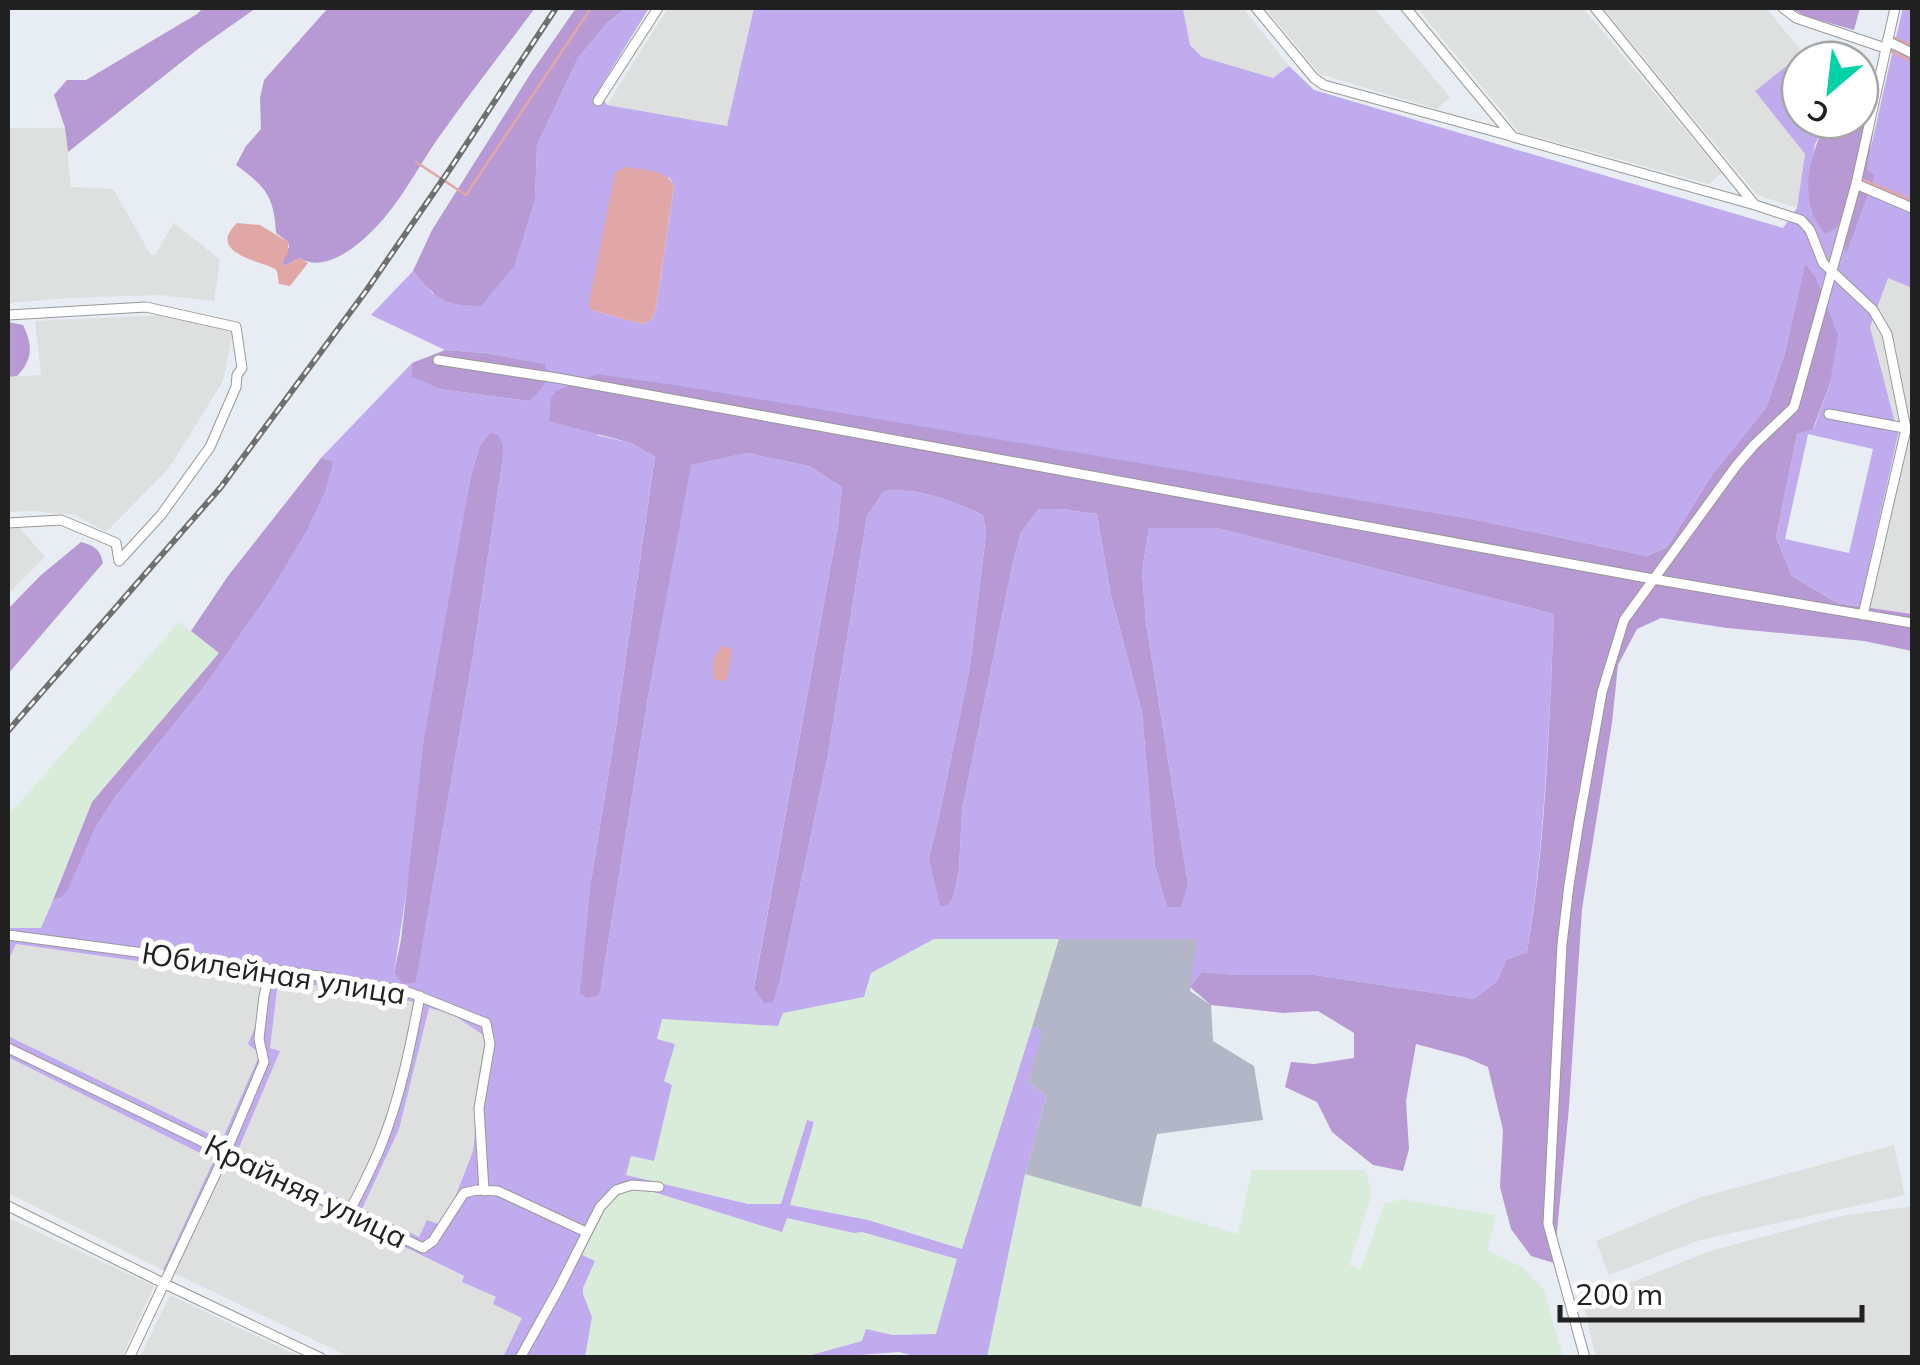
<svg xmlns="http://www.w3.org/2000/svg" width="1920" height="1365" viewBox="0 0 1920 1365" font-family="Mulish,sans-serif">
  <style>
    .residential { fill: #dedfdf }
    .industrial { fill: #d9ebd9 }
    .construction { fill: #b2b6c7 }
    .grass { fill: #c0abee; fill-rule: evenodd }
    .forest { fill: #b79ad3 }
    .water { fill: #e1a7a6 }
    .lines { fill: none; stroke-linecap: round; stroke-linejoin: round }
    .stream { stroke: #e1a7a6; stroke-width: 2.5 }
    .minor-casing { stroke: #989898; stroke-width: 11 }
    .minor { stroke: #fff; stroke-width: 9 }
    .rail-casing { stroke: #6f6f6f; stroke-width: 6 }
    .rail { stroke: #fff; stroke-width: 2.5; stroke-dasharray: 8; stroke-linecap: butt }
    .labels { text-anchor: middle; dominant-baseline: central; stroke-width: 10; stroke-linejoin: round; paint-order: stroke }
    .street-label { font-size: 30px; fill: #212121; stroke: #fff }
  </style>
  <rect width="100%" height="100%" fill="#e7edf2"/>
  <!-- residential -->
  <path class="residential" d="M668 8H754L728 126 607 105Z
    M1176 8H1243L1289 66 1273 78 1201 57 1190 45 1183 10Z
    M1265 8H1374L1450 97 1437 109 1320 74Z
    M1417 8H1583L1721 173 1709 184 1519 132Z
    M1603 8H1766L1803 53 1756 91 1805 154 1797 208 1757 195Z
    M8 128H65L71 187 113 189 151 255H155L174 223 220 260 214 301 159 295 70 298 8 303Z
    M1888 277 1912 288V614L1860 606 1898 434 1870 327Z
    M166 315 233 332 223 381 169 468 106 532 76 515 33 511 8 512V377L41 375 35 321Z
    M8 526H18L45 557 11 591 8 588Z
    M15 944 264 979 255 1047 261 1053 222 1140 8 1036V961Z
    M278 981 372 992 418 1003 388 1127 351 1204 238 1150 279 1051 269 1049Z
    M428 1008 451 1013 486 1037 473 1151 443 1227 419 1237 362 1209 399 1129Z
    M8 1057 215 1160 163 1270 8 1193Z
    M1894 1145 1905 1195 1700 1240 1609 1275 1596 1241 1698 1198Z
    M226 1165 288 1194 290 1191 464 1277 463 1282 496 1298 494 1304 523 1318 503 1357H350L174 1273Z
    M1912 1206V1357H1596L1583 1302 1707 1252 1836 1217Z
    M8 1218 154 1286 122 1357H19L8 1352Z
    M170 1295 301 1357H140Z"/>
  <!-- industrial -->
  <path class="industrial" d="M179 622 219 653 92 802 41 928H8V816Z
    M934 939H1059L963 1249 868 1220 789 1205 814 1123 806 1121 782 1204H748L625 1175 630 1156 653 1161 672 1084 664 1082 657 1039 662 1018 777 1026 782 1013 864 997 870 973Z
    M1016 1169 1238 1234 1252 1170H1365L1372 1194 1349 1265 1361 1269 1384 1204 1402 1199 1496 1215 1487 1250 1522 1267 1544 1290 1563 1357 976 1358Z
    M641 1188 782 1232 786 1217 854 1233 862 1232 958 1259 936 1334 893 1335 866 1329 863 1341 804 1357 585 1358 592 1318 583 1294V1287L595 1262 582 1255 610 1200 623 1192Z"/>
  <!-- construction -->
  <path class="construction" d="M1059 939H1198L1190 991 1211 1005 1213 1041 1254 1066 1263 1120 1157 1134 1141 1207 1025 1174 1046 1096 1028 1082 1042 1031 1032 1027Z"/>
  <!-- grass -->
  <path class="grass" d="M626 8H649L598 91 607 105 727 126 754 8H1176L1183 9 1190 45 1202 57 1273 78 1289 66 1314 90 1783 228 1797 208 1805 154 1755 91 1803 53 1809 60H1800V120H1828L1815 144 1809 176 1839 225 1846 252C1867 171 1883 89 1903 8H1912V288L1888 278 1870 327 1898 434 1860 606 1837 603 1792 576 1776 537 1797 434 1814 428 1830 383 1805 265 1785 353 1766 408 1712 475 1667 547 1647 556 1472 519 828 412 596 435 631 443 655 455 615 734 591 881 601 986 649 691 690 465 747 453 809 466 842 487 838 526 754 987 773 1001 780 980 827 759 867 516 884 491C919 487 952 501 983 515L986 534 970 667 939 817 929 858 947 906 953 898 959 870 962 809 1013 562 1021 532 1039 509H1061L1097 514 1111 595 1142 712 1155 866 1167 907 1188 884 1146 623 1142 571 1149 528H1217L1554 614C1549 727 1545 841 1527 952L1506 960 1497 981 1474 999 1315 975H1237L1202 972 1190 987 1197 939H934L871 973 864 997 783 1013 778 1026 662 1019 657 1039 675 1044 664 1081 672 1085 654 1161 631 1156 626 1175 748 1204H781L807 1120 814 1122 790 1205 868 1220 962 1249 1032 1027 1043 1031 1028 1082 1046 1096 1025 1174 987 1357H918L899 1352 836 1357H804L862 1341 866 1329 893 1335 936 1334 957 1259 862 1232 854 1233 787 1218 782 1232 641 1188 624 1192 610 1200 582 1255 595 1261 583 1288V1294L592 1317 585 1357H503L522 1318 493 1304 496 1297 462 1282 464 1276 290 1191 288 1194 226 1165 174 1273 163 1270 214 1160 8 1057V1036L222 1140 260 1054 248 1044 258 1020 264 979 16 944 8 961V928H41L53 900 61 898 95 828 115 797 200 692 333 461 321 458 412 363 413 377 440 389 529 401 544 364 485 353 445 350 371 315 413 271 433 294 535 199 537 145 578 58 607 23ZM669 177 674 185 656 308 652 319 643 324 591 310ZM1808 434 1873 449 1849 553 1785 539ZM480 446 502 464 472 661 416 981 403 984 394 973 458 553 471 475ZM278 981 372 992 417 1003 388 1126 351 1204 238 1150 280 1051 270 1048ZM429 1008 451 1013 486 1037 473 1151 444 1226 427 1220 419 1237 362 1209 399 1129Z"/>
  <!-- forest -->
  <path class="forest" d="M203 8H256L198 49 68 152 65 128 54 95 67 80H86L197 14Z
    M328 8H535C503 51 470 93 439 137 416 170 397 209 367 236 350 252 321 272 300 258L284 266 282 263 289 247 288 242 276 233C274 196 266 187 236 165L246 146 261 129 260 98 264 80Z
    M576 8H626L607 23 578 58 537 145 535 199 514 266 481 306C444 305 437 300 413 271L432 230 531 73Z
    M1791 8H1860L1854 30 1805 16Z
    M1860 100 1874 127 1867 170 1875 175 1846 254 1839 226 1826 234C1796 203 1809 153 1828 120H1860Z
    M1805 264 1815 276 1838 335 1830 383 1813 429 1797 434 1776 537 1792 576 1837 603 1912 614V651L1864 641 1727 628 1661 618 1637 629 1618 665 1612 723 1582 909 1569 1107 1554 1263 1531 1256 1511 1229 1500 1187 1503 1130 1488 1067 1465 1057 1416 1044 1406 1101 1409 1149 1403 1171 1373 1165 1332 1132 1317 1102 1285 1087 1291 1062 1314 1064 1354 1058V1033L1318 1011 1283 1013 1211 1005 1190 987 1202 972 1237 975H1315L1474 999 1497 981 1506 960 1527 952C1546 841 1549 727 1554 614L1217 528H1149L1142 571 1146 623 1188 884 1181 907H1167L1155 866 1142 712 1111 595 1097 514 1061 509H1039L1021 532 1013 562 962 809 959 870 953 898 947 906H940L929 858 939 817 970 667 986 534 983 515C952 501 919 487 884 491L867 516 827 759 780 980 773 1002 764 1003 754 988 838 526 842 487 809 466 747 453 691 465 649 691 601 986 598 995 588 998 580 994 591 881 615 734 655 456 631 443 549 421 551 398 556 391 597 374 681 386 1472 519 1647 556 1667 547 1712 475 1766 408 1785 353Z
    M8 322 23 325C33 345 33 360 17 376L8 377Z
    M445 350 485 353 545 364C551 381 541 390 529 401L440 389 412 377V363Z
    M490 433 498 435 503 446 502 464 472 661 416 982 403 984 394 973 401 940 424 739 471 475 480 446Z
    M321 458 333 461 326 489 306 532 272 588 200 692 115 797 95 828 68 889 61 898 53 900 92 802 219 653 191 631 228 576Z
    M81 542C95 546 100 549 103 563L8 674V609L40 576Z"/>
  <!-- water -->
  <path class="water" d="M626 167C643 170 665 169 674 185L656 308 652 319 643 324 591 310 589 303 615 173Z
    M237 223 260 225 288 242V253L282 263 284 266 300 258 308 263 290 286 279 284 277 271 275 269C256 260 207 252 237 223Z
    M722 646 730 648 732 652 727 678 724 681 715 680C710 669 714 654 722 646Z"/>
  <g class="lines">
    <!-- stream -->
    <path class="stream" d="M1895 38 1912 46
      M1891 51 1912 61
      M416 162 466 195 591 8
      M1863 180 1912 200
      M1859 190 1872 195"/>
    <!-- minor casing -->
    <g class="minor-casing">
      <path id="minor" d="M1256 8 1314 78 1324 85 1511 136
        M1406 8 1513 137 1755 205 1595 8
        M1783 8 1796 18 1885 48
        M1887 41 1912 53
        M598 101 658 8
        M1856 184 1912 208
        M1755 205 1801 220 1810 230 1823 263 1873 310 1887 334 1906 429 1863 615
        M8 315 146 307 236 327 242 368 237 375 236 387 210 447 161 515 119 561 116 543 61 520 8 523
        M438 360 557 378 1653 579 1912 623
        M1829 414 1910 429
        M8 935 319 976 411 993 486 1023 490 1044 479 1108 484 1191
        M8 1048 423 1248 433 1241 464 1193 477 1190 498 1191 586 1232
        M8 1206 165 1284 321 1358
        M349 1212C360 1191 371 1170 380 1148 400 1099 410 1048 420 996
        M129 1358 226 1152 264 1062 259 1039 264 996 269 976 276 972
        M520 1358 559 1288 600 1207 616 1190 632 1185 659 1187
        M1585 1358 1548 1224 1562 944 1569 885 1578 827 1602 692 1624 620 1736 466 1754 445 1794 407 1856 184 1895 8"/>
    </g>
    <!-- minor -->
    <use href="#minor" class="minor"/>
    <!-- rail casing -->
    <g class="rail-casing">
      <path id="rail" d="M8 731 221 487 366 291 450 169 556 8"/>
    </g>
    <!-- rail -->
    <use href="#rail" class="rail"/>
  </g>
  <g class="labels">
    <!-- street labels -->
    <g class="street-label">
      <text transform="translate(274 973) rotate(9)">Юбилейная улица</text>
      <text transform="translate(306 1191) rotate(26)">Крайняя улица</text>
    </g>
  </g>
  <!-- border -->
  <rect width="1920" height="1365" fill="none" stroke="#212121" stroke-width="20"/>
  <!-- north arrow -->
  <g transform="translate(1830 90) rotate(208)"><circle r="48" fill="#ffffff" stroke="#a6a6a6" stroke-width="2.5"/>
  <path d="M0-8L18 38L0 25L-18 38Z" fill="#00d2a8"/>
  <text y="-15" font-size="28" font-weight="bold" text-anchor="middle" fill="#212121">С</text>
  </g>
  <!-- scale -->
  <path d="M1560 1305v15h302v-15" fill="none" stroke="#212121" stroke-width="5"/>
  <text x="1575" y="1305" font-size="30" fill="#212121" stroke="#ffffff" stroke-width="8" paint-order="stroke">200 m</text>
</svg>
